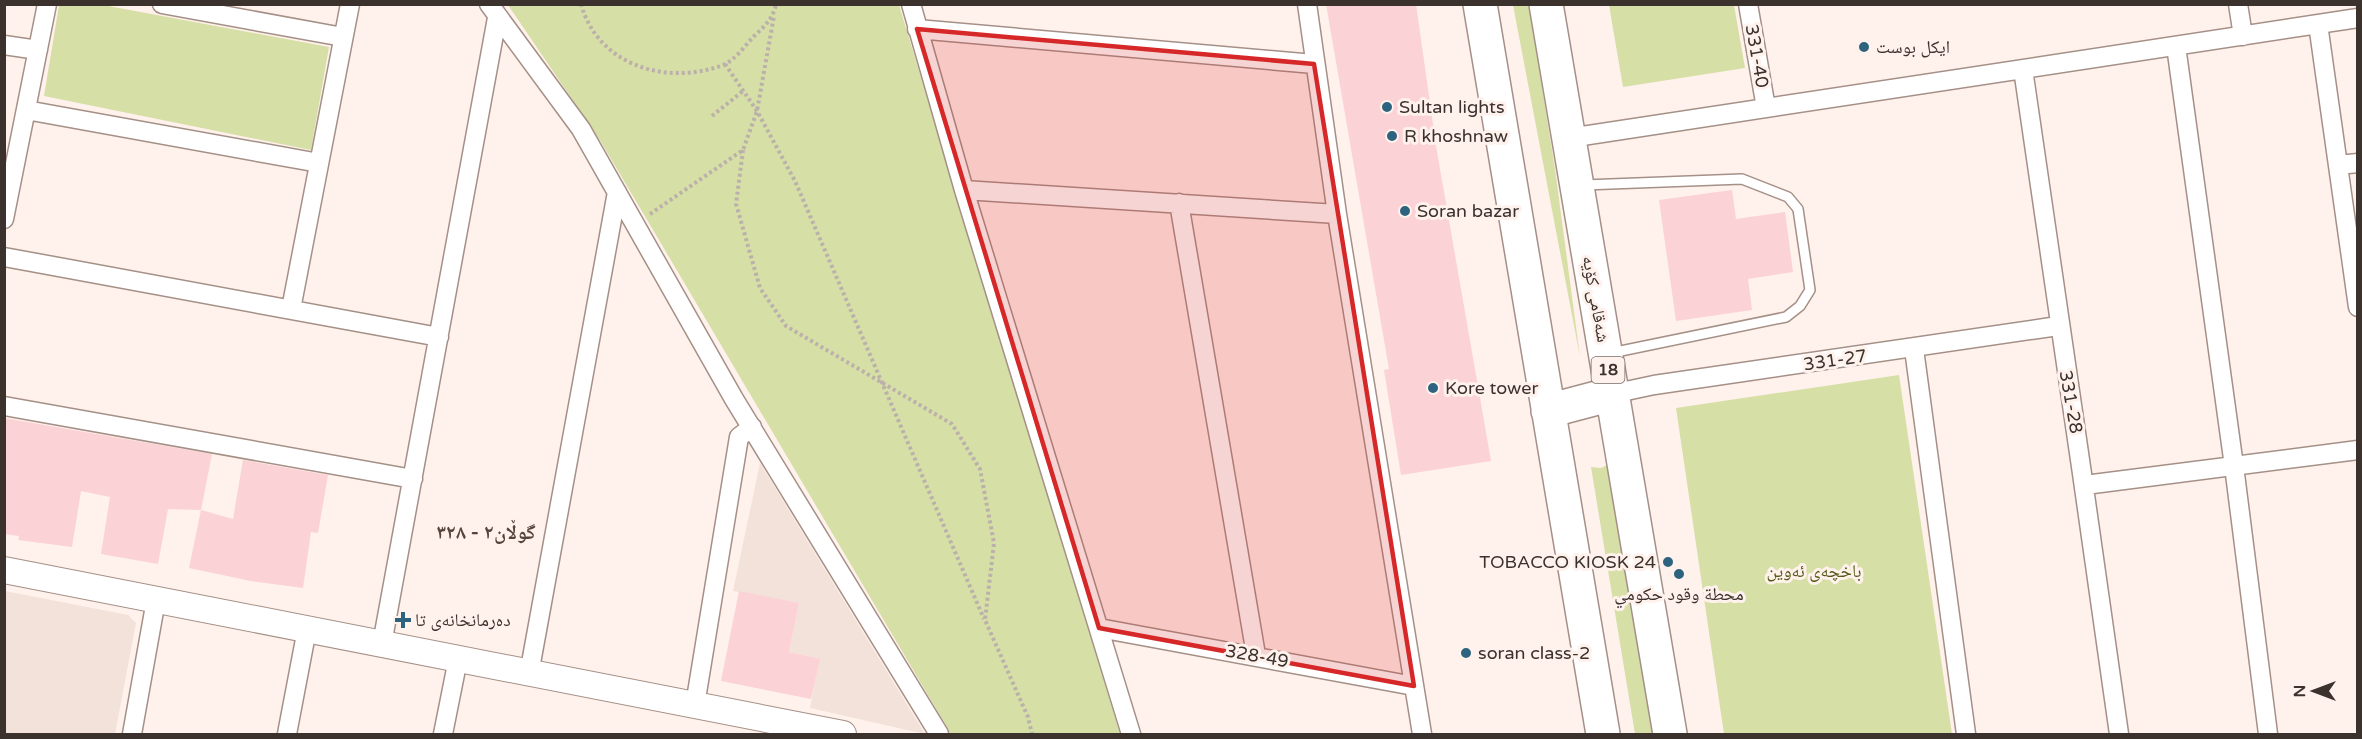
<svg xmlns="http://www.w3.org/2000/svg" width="2362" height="739" viewBox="0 0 2362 739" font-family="'Varela Round','Noto Naskh Arabic',sans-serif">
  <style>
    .built { fill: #f3e2d9 }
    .green { fill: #d6dfa6 }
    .building { fill: #fbd2d6 }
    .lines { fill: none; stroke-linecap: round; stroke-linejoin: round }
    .lane-casing { stroke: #a49087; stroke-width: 12 }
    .street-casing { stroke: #a49087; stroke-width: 21 }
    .secondary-casing { stroke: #a49087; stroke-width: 28 }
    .highway-casing { stroke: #a49087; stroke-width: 36 }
    .path { stroke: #bcb0ab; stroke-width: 4; stroke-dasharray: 3 3; stroke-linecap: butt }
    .lane { stroke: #fff; stroke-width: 9 }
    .street { stroke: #fff; stroke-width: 18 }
    .secondary { stroke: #fff; stroke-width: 26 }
    .highway { stroke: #fff; stroke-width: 33 }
    .marked { fill: #d62828; fill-opacity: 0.2; stroke: #d62828; stroke-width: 4.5; stroke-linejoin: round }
    .poi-dot { fill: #2d637e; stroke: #fff1eb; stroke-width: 2 }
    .labels { text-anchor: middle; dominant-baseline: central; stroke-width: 6; stroke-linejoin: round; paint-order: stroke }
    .shield { fill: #fff1eb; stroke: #766b67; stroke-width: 1.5 }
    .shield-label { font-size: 16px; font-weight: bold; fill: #3b322e }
    .poi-label { font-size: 18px; fill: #3b322e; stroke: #fff1eb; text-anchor: start }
    .street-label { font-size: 18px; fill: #3b322e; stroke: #fff1eb }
    .park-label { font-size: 18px; fill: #525817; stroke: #fff1eb }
    .neighbourhood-label { font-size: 20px; font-weight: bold; fill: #56453c; stroke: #fff1eb }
  </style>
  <rect width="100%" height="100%" fill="#fff1eb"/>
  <!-- built -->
  <path class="built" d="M760 463 925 734 810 708 819 659 789 652 799 603 733 591Z
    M5 591 128 615 136 623 115 734H5Z"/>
  <!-- green -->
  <path class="green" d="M59 5H103L329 47 311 150 44 96Z
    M508 5H899L1120 734H951L601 142Z
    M1513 5H1529L1555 169 1580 357Z
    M1609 5H1734L1745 68 1623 87Z
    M1899 375 1952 734H1724L1676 408Z
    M1611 463 1653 734H1635L1591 467 1601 468Z"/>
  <!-- building -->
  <path class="building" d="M1326 4H1416L1436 146 1491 461 1401 475 1384 370 1389 369Z
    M1732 190 1736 219 1785 212 1793 272 1748 279 1752 310 1676 321 1659 200Z
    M4 418 212 454 201 510 168 509 158 564 101 554 110 497 81 491 72 547 18 540 19 536 4 534Z
    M243 460 328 475 318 533 311 532 303 588 251 581 189 568 201 510 233 519Z
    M739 591 799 603 789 652 820 659 811 699 721 681Z"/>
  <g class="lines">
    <!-- lane casing -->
    <g class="lane-casing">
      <path id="lane" d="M1584 185 1742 179 1788 197 1798 209 1810 290 1800 306 1786 317 1611 353"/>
    </g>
    <!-- street casing -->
    <g class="street-casing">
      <path id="street" d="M162 4 343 37
        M489 4 581 129 734 399 939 734
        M911 4 964 190 1131 734
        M1307 4 1337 214 1422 734
        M1748 4 1766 108
        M2238 4 2243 36
        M2318 24 2358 307
        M917 29 1314 64
        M4 45 38 50
        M2176 46 2234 466 2268 734
        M2023 69C2054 291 2089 512 2119 734
        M26 110 319 163
        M1569 138 2358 18
        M2338 165 2358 163
        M964 190 1337 214
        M1179 203 1256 655
        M4 219 47 4
        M4 257 439 337
        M291 309 350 4
        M1914 349 1966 734
        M1612 394 1654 385 2058 326
        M4 406 413 479
        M2085 485 2358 450
        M1099 628 1414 686
        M382 644 497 18
        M529 674 617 192
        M695 705 739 437 752 427
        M132 734 156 600
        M287 734 307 629
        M443 734 458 659"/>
    </g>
    <!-- secondary casing -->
    <g class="secondary-casing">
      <path id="secondary" d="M4 570 843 734"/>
    </g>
    <!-- highway casing -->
    <g class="highway-casing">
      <path id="highway" d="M1480 4 1603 734
        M1546 4 1670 734
        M1548 411 1612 394"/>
    </g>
    <!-- path -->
    <path class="path" d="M581 4C598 66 667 86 723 65 734 61 745 46 753 37 764 27 773 19 776 4
      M725 64 757 111 795 181 984 619
      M712 116 743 91
      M743 150 736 204 760 288 786 326 952 424 980 469 994 543 985 620 1028 717 1032 734
      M650 214 743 150 757 111 774 16"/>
    <!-- lane -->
    <use href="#lane" class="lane"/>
    <!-- street -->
    <use href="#street" class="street"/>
    <!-- secondary -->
    <use href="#secondary" class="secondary"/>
    <!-- highway -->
    <use href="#highway" class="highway"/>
  </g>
  <!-- marked area -->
  <path class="marked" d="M917 29 1314 64 1414 686 1099 628Z"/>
  <!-- markers -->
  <g class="poi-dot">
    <circle cx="1864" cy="47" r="6"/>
    <circle cx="1387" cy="107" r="6"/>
    <circle cx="1392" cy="136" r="6"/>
    <circle cx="1405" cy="211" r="6"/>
    <circle cx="1433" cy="388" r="6"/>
    <circle cx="1668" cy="562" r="6"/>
    <circle cx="1679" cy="574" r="6"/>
    <path d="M400 611h6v6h6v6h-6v6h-6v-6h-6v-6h6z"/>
    <circle cx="1466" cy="653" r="6"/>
  </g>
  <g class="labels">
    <!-- shield labels -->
    <rect class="shield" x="1591.5" y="357" width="33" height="26" rx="4.5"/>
    <g class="shield-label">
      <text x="1608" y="370">18</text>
    </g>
    <!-- poi labels -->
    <g class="poi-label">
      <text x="1876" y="47">ايكل بوست</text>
      <text x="1399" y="107">Sultan lights</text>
      <text x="1404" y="136">R khoshnaw</text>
      <text x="1417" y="211">Soran bazar</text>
      <text x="1445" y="388">Kore tower</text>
      <text x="1656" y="562" text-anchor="end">TOBACCO KIOSK 24</text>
      <text x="1679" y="594" text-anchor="middle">محطة وقود حكومي</text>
      <text x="415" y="620">دەرمانخانەی تا</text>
      <text x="1478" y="653">soran class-2</text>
    </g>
    <!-- street labels -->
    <g class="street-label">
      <text transform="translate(1757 56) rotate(80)">331-40</text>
      <text transform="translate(1596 299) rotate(80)">شەقامی کۆیە</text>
      <text transform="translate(1835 360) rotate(-8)">331-27</text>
      <text transform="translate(2071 402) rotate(80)">331-28</text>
      <text transform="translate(1257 656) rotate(10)">328-49</text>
    </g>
    <!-- park labels -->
    <g class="park-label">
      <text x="1814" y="571">باخچەی ئەوین</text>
    </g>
    <!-- neighbourhood labels -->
    <g class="neighbourhood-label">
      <text x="486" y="533">گوڵان٢ - ٣٢٨</text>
    </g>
  </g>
  <!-- border -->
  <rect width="2362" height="739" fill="none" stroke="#3b322e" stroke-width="12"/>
  <!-- north arrow -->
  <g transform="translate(2314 691) rotate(270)" stroke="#fff1eb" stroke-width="4.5" paint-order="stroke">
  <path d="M0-4.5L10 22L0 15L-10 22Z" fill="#3b322e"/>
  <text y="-9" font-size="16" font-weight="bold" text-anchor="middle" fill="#3b322e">N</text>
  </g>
</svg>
